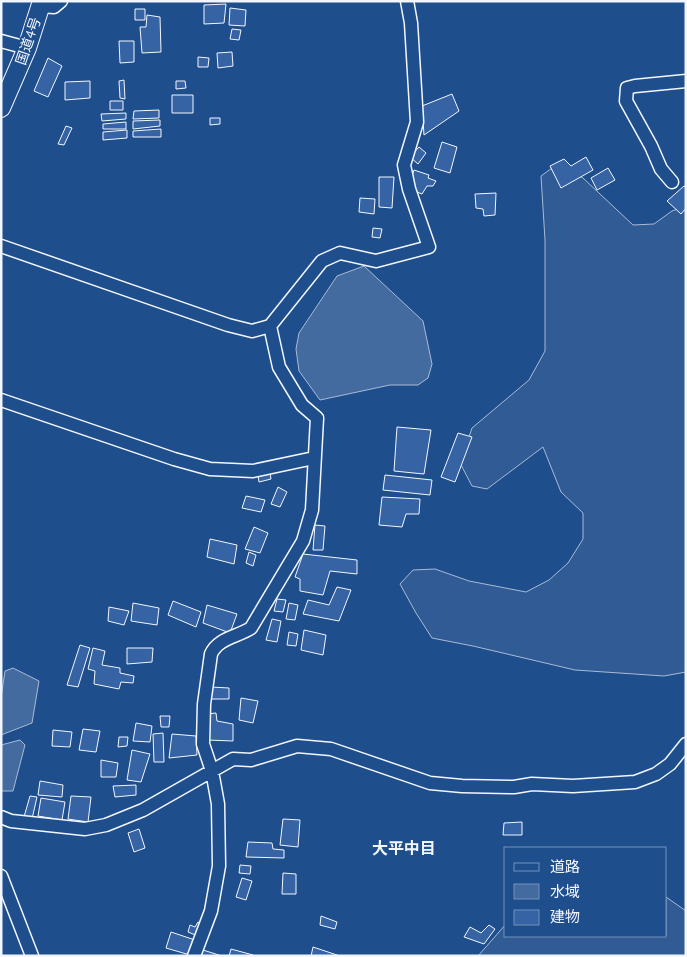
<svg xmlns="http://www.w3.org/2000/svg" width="687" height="957" viewBox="0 0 687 957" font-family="'PT Sans','Noto Sans JP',sans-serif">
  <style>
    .built { fill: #305b95; stroke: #a8bbd7 }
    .water { fill: #446ba0; stroke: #a8bbd7 }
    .building { fill: #3563a3; stroke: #f2f6ff }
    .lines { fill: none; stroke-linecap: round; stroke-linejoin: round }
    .minor-casing { stroke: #f2f6ff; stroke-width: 15 }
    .highway-casing { stroke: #f2f6ff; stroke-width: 20 }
    .minor { stroke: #1f4e8c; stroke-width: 12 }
    .highway { stroke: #1f4e8c; stroke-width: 18 }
    .labels { text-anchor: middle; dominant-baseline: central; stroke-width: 4; stroke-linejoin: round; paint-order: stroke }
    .street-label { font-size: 14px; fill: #f2f6ff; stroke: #1f4e8c }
    .quarter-label { font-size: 16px; font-weight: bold; fill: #f2f6ff; stroke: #1f4e8c }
  </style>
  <rect width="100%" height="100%" fill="#1f4e8c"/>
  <!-- built -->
  <path class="built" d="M559 163 583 178 633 225 654 224 672 211 686 206V672L664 676 575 670 473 646 432 638 416 613 400 584 413 570 435 569 469 581 526 592 549 580 568 563 583 539V513L561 492 543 447 487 489 472 486 460 463 472 428 529 380 545 351V240L541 176Z
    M666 897 686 911V956H478L506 924V936H666Z"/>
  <!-- water -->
  <path class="water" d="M364 266 423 321 432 364 428 378 418 385H390L320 400 299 371 296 349 299 333 337 276Z
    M13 668 39 681 32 723 1 735V698L5 671Z
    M20 740 25 745 13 791H1V745Z"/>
  <!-- building -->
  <path class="building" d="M226 4 224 23 204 24V5Z
    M230 8 246 10 245 26 229 25Z
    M135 9H145V20H135Z
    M147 15 160 17 161 52 142 53 140 27H146Z
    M232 29 241 30 239 40 230 39Z
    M119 41H134V62L120 63Z
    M232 52 233 66 218 68 217 53Z
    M198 57 209 58 208 67H198Z
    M48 58 62 66 48 97 34 91Z
    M124 80 125 99 120 98 119 81Z
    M90 81V98L65 100V82Z
    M176 81H185L186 88 176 89Z
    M452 94 459 111 424 135 422 106Z
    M172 95H193V113H172Z
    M110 101H123V110H110Z
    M159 110V118L133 119 134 111Z
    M126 113V119L102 121 101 114Z
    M210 118H220V124L210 125Z
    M160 120V126L133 129V121Z
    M126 122V129H103V124Z
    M66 126 72 128 64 145 58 144Z
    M161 129V137H133V131Z
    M127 130V138L103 140V132Z
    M442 142 457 147 450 173 434 168Z
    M419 147 426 153 418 164 410 157Z
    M586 157 593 170 561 188 550 166 564 159 571 166Z
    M608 168 615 180 597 190 591 178Z
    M414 170 429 175 428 178 436 181 433 186H427L422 194 412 190 410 182Z
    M379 177H394L392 208 379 207Z
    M684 186 686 187V208L681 214 667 201Z
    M496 193 495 215 484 216 483 209 476 208 475 194Z
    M360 198 375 199 374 214 359 212Z
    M373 228 382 229 380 238 372 237Z
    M397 427 431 430 424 474 394 471Z
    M458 433 472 437 455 482 441 477Z
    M270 473 271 479 259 482 258 475Z
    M385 475 432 480 430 495 383 490Z
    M278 487 287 492 280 507 271 504Z
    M246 496 265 500 261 512 242 508Z
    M382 497 420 499 419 514H406L402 527 379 525Z
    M315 525 325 526 323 550H313Z
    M254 527 268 533 260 553 245 549Z
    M210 539 237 545 234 564 207 557Z
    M249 552 256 555 253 566 246 563Z
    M303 554 357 560V574L330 571 323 595 300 591V579L295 577Z
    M337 587 351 590 339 621 303 614 308 600 329 605Z
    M277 599 286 600 283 612 274 611Z
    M173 601 201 612 196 627 168 615Z
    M133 603 159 608 157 625 131 621Z
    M289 603 298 605 295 620 286 619Z
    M207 605 237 614 230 633 203 623Z
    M109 607 129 611 124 625 108 621Z
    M272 619 281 621 277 642 266 640Z
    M304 630 326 635 323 655 301 650Z
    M289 632 298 634 296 646 287 645Z
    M80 645 90 648 78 687 67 685Z
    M93 648 105 651 102 665 120 668V673L134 676 133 683 121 682 119 689 94 684 95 671 88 669Z
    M127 648H153L152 662 127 664Z
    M211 687 229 688V699H211Z
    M241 698 258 701 253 723 239 720Z
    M216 713 217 721 233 724V741L207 740 206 714Z
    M160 716H170L169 727H161Z
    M136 723 152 726 150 742 133 741Z
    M83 729 100 731 96 752 79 750Z
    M53 730 72 732 70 747 52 746Z
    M163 733 164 762H154L153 734Z
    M172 734 196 736 197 755 169 758Z
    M119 737H128L127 746 118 747Z
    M132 750 150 754 141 782 127 780Z
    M101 760 118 763 116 777H101Z
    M40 781 63 785 62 797 38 795Z
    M136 785V795L115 797 113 786Z
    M30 796 37 797 32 819 24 817Z
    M71 796 91 797 88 822 68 819Z
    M41 798 65 802 62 820 38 816Z
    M283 819 300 820 298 847 280 845Z
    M522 822V835H503L504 823Z
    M139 829 145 848 134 852 128 833Z
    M248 842 272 843 273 849 284 850V858L246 857Z
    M240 865 251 866 250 874 239 873Z
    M283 873 296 874V894H282Z
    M242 878 252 881 246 900 236 897Z
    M321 916 337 922 335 929 320 925Z
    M198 922 203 924 198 936 188 932 190 925 195 927Z
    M489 925 495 929 484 944 464 937 470 927 481 933Z
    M171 932 195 940 190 955 166 948Z
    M313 947 340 956H311Z
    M231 949 253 955 252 956H229Z
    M203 950 222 956H201Z"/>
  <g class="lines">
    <!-- minor casing -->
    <g class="minor-casing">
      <path id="minor" d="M40 6 54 7 61 1
        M1 41 27 48
        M672 182 661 169 651 146 626 101 627 88 635 86 686 81
        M1 246 228 325 252 331 270 326 322 261 340 253 376 261 429 247 409 189 404 165 417 122 411 23 407 1
        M1 400 174 459 210 469 253 471 314 458
        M1 817 11 821 85 829 106 825 143 810 233 759 251 760 297 746 331 749 430 783 462 786 514 787 532 784 573 786 635 782 656 774 670 764 686 744
        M1 876 32 956
        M194 956 211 911 219 866 218 804 212 771 203 744 204 704 211 654C218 638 237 637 251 628L303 541 312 510 317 418 302 405 279 367 270 326"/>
    </g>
    <!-- highway casing -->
    <g class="highway-casing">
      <path id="highway" d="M1 108 27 48 42 1"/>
    </g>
    <!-- minor -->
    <use href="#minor" class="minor"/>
    <!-- highway -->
    <use href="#highway" class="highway"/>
  </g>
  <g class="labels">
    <!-- street labels -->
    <g class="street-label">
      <text transform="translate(28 41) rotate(-71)">国道4号</text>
    </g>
    <!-- quarter labels -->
    <g class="quarter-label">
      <text x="404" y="848">大平中目</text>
    </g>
  </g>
  <!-- border -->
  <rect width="687" height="957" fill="none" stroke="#f2f6ff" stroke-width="5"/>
  <!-- legend -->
  <rect x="504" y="847" width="162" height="90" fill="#1f4e8c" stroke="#7391ba"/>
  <rect x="514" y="863" width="25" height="8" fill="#1f4e8c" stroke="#7391ba"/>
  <text x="550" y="872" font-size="15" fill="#f2f6ff">道路</text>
  <rect x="514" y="884" width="25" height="15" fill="#446ba0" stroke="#7391ba"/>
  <text x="550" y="897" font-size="15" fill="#f2f6ff">水域</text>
  <rect x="514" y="910" width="25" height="15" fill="#3563a3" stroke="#7391ba"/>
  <text x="550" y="922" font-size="15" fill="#f2f6ff">建物</text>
</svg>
